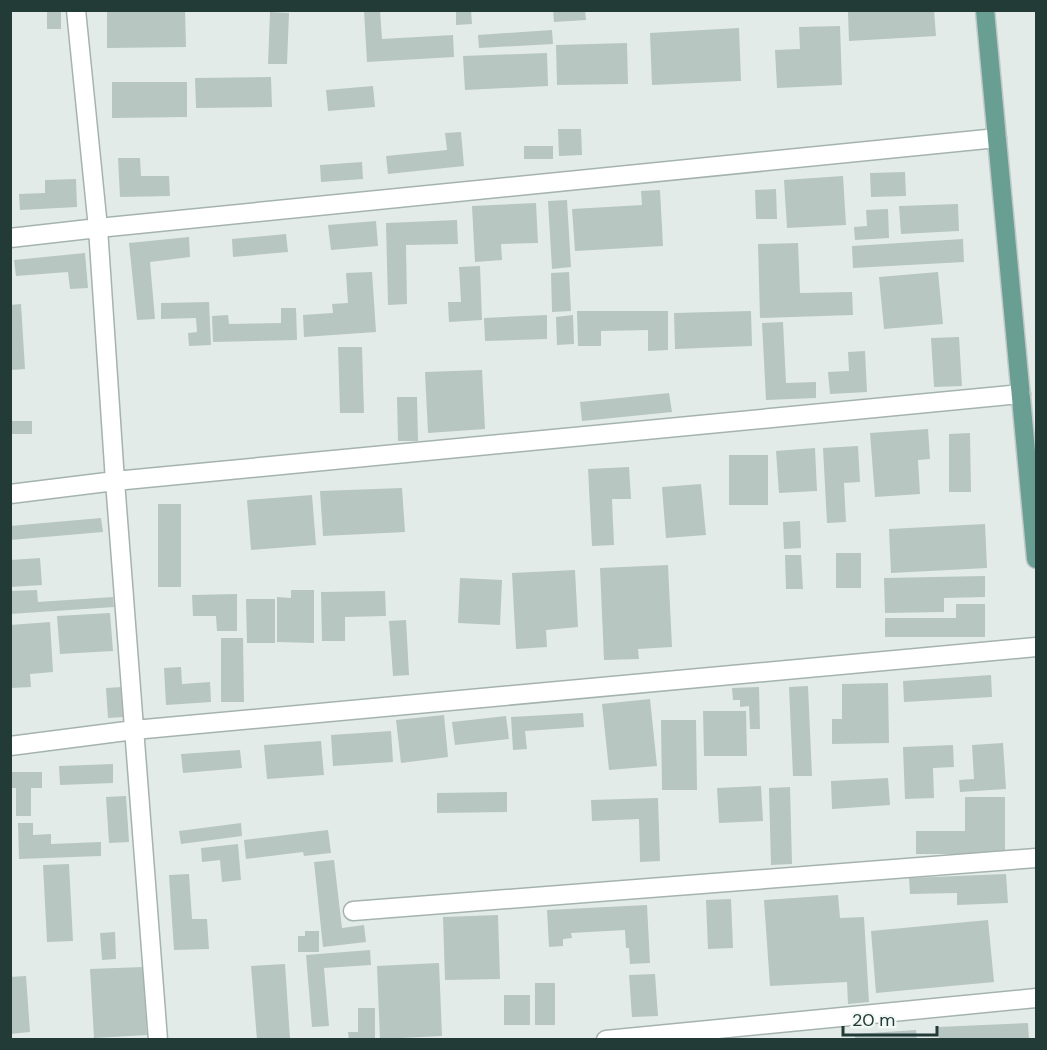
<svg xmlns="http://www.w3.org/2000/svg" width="1047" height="1050" viewBox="0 0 1047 1050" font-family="'DM Sans',sans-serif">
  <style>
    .building { fill: #b7c6c1 }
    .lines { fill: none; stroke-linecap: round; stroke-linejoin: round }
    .minor-casing { stroke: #a5b3af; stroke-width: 21 }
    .major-casing { stroke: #c1c8c7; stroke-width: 21 }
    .minor { stroke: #fff; stroke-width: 18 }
    .major { stroke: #699e93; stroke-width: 18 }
  </style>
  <rect width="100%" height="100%" fill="#e2ebe8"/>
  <!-- building -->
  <path class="building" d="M47 10H61V29H47Z
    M107 10H185L186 47 107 48Z
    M364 10H380L382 39 453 35 454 57 367 62Z
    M456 10H471L472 24 456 25Z
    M553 10H585L586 20 554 22Z
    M862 10H934L936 36 849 41 848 12Z
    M270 12 289 13 287 64H268Z
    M840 26 842 85 777 88 775 50 800 49 799 27Z
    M739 28 741 81 652 85 650 33Z
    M552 30 553 44 479 48 478 35Z
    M627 43 628 84 557 85 556 45Z
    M547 53 548 86 465 90 463 56Z
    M271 77 272 107 196 108 195 78Z
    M112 82H187V117L112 118Z
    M373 86 375 107 328 111 326 90Z
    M558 129H581L582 155 559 156Z
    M461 132 464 166 388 174 386 156 447 150 445 133Z
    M524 146H553V159H524Z
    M118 158H140L141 176H169L170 196 120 197Z
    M362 162 363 179 321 182 320 165Z
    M905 172 906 196 871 197 870 173Z
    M843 176 846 225 787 228 784 180Z
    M76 179 77 207 20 210 19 194 45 193V180Z
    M776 189 777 219H756L755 190Z
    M660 190 663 246 575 251 572 209 642 205 641 191Z
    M567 200 571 267 552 269 548 201Z
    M536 203 538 243 501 244 502 260 475 262 472 206Z
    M958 204 959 231 901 234 899 206Z
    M888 209 889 238 855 240 854 227 867 226 866 210Z
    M457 220 458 244 406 245 407 304 388 305 386 223Z
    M376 221 378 246 331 250 328 225Z
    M286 234 288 252 233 257 232 239Z
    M189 237 190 257 150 262 155 319 137 320 129 243Z
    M963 239 964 262 853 268 852 246Z
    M798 243 800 293 852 292 853 315 760 318 758 244Z
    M85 253 88 288 70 289 68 272 16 276 14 260Z
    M480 266 482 320 449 322 448 302H461L459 267Z
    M372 272 376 332 304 337 303 315 333 313 332 304 348 303 346 273Z
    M569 272 571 311 552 312 551 273Z
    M938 272 943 324 884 329 879 277Z
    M209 302 211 345 189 346 188 333 197 332 196 318 161 319V303Z
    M21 304 25 369 10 370V305Z
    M281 308H296L297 340 213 342 212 316 228 315 229 324 281 323Z
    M577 311H668V350L648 351V330L601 331V346H578Z
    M751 311 752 346 675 349 674 313Z
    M547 315V339L485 341 484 318Z
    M573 315 574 344 557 345 556 317Z
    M783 322 786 383 816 382V398L766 400 762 323Z
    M959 337 962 386 934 387 931 338Z
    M338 347H362L364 413H340Z
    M865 351 867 392 830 394 828 372 849 371 848 352Z
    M482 370 485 429 428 433 425 372Z
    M669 393 672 412 582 421 580 402Z
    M397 397H417L418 441H398Z
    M10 421H32V434H10Z
    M928 429 930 459 918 460 920 494 875 497 870 433Z
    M970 433 971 492H949V434Z
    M858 446 860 482 844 483 846 522 827 523 823 448Z
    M815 448 817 491 779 493 776 451Z
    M729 455H768V505H729Z
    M629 467 631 499H612L614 545 592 546 588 469Z
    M701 484 706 535 666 538 662 487Z
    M402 488 405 532 323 536 320 491Z
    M312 495 316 545 251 550 247 500Z
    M158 504H181V587H158Z
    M101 518 103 532 10 540V526Z
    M800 521 801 548 784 549 783 522Z
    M985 524 987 568 891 573 889 529Z
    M836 553H861V588H836Z
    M785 555H801L803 589H786Z
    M40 558 42 585 10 587V560Z
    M668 565 672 647 638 649 639 659 604 660 600 568Z
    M575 570 578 627 546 630 547 647 516 649 512 573Z
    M985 576V597L944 598V612L885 613 884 578Z
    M460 578 502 580 500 625 458 623Z
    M37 590 38 602 113 597 114 607 10 614V591Z
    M291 590H314V643L277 642V597L291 598Z
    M385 591 386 616 345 617V641H322L321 592Z
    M237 594V631H217L216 616H193L192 595Z
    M246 599H275V643H247Z
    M956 604H985V637H885V618H956Z
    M110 613 113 651 60 654 57 616Z
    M406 620 409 675 393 676 389 621Z
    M50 622 53 672 30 674 31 687 11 688 10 625Z
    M221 638H243L244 702H221Z
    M181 667 182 684 210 682 211 702 166 705 164 668Z
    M991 675 992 697 904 702 903 681Z
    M888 683 889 743 832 744V719H842V684Z
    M808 686 812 776H793L789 687Z
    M122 687 124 717 108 718 106 688Z
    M759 687 760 729H750L749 706 740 707V700H733L732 688Z
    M650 699 657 766 609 770 602 704Z
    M703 711H746L747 756H704Z
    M583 713 584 727 525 731 527 749 513 750 511 717Z
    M444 715 448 757 401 763 396 720Z
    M506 716 509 739 455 745 452 722Z
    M661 720H696L697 790H662Z
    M391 731 393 762 333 766 331 735Z
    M321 741 324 775 267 779 264 745Z
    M1003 743 1006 789 960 792 959 780 974 779 972 745Z
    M953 745 954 767 933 768 934 798 905 799 903 747Z
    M240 750 242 768 183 773 181 754Z
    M113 764V783L60 785 59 766Z
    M10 772H42V788H31V816H16V788H10Z
    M888 778 890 805 832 809 831 781Z
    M761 786 763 821 719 823 717 788Z
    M790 787 792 864 771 865 769 788Z
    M507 792V812L437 813V793Z
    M126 796 129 842 109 843 106 797Z
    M965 797H1005V854H916V831H965Z
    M658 798 660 861 640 862 639 819 592 821 591 800Z
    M18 823H33V835L51 834V844L101 842V856L19 859Z
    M241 823 242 836 181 844 179 831Z
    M328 830 331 853 304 856 303 852 246 859 244 840Z
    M238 844 241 880 222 882 220 860 202 862 201 848Z
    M334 860 342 928 364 925 366 942 323 947 314 862Z
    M69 864 73 941 47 942 43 865Z
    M189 874 192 919H207L209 949 174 950 169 875Z
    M1006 874 1008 903 957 905V893L910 894 909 878Z
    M838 895 840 918 864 917 869 1002 848 1004 847 982 770 986 764 900Z
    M731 899 733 948 708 949 706 900Z
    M647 905 650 963 630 964 629 948H626L625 930 571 933 572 938 563 939V946L549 947 547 910Z
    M498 915 500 979 445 980 443 917Z
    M988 920 994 982 876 993 871 931Z
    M305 931H319V952H298V936H305Z
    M115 932 116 959 102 960 100 933Z
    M370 950 371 965 324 968 329 1026 312 1027 306 955Z
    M439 963 442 1036 380 1039 377 966Z
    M285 964 290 1039 257 1040 251 966Z
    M143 967 147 1035 94 1038 90 969Z
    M655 974 658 1016 632 1017 629 975Z
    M26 976 30 1032 10 1034V977Z
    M535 983H555V1025H535Z
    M504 995H530V1025H504Z
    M358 1008H375V1040H349L348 1032H358Z
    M1028 1023 1029 1040H939L938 1027Z
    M916 1030 917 1040H855V1034Z"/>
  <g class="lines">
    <!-- minor casing -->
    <g class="minor-casing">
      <path id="minor" d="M76 10 98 228 115 481 158 1040
        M10 238 98 228 997 138
        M10 494 115 481 1021 394
        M10 746 134 730 1036 647
        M353 911 1036 858
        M606 1040 1036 998"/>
    </g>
    <!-- major casing -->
    <g class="major-casing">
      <path id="major" d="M985 10 1036 559"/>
    </g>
    <!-- minor -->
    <use href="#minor" class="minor"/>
    <!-- major -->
    <use href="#major" class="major"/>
  </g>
  <!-- border -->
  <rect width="1047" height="1050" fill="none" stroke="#233b36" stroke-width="24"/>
  <!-- scale -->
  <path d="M843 1026v9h94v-9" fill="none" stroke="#233b36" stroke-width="3"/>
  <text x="852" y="1026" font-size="18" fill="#233b36" stroke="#f2f8f5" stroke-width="4.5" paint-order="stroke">20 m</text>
</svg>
